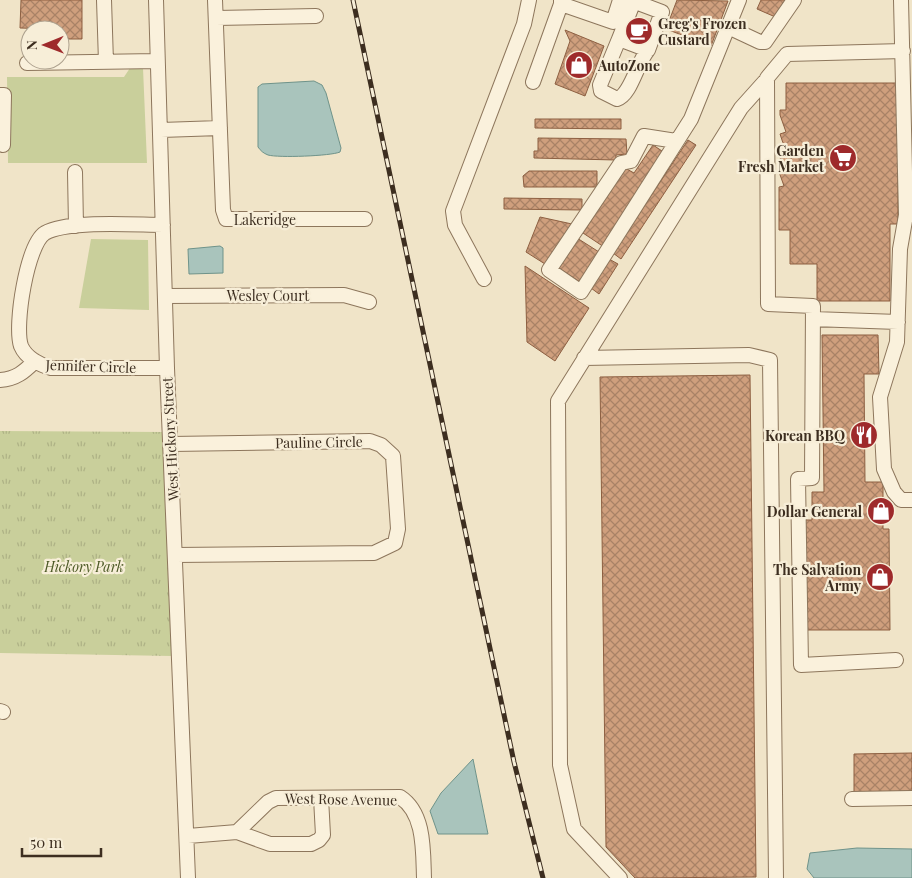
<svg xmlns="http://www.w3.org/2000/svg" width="912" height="878" viewBox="0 0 912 878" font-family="'Playfair Display',serif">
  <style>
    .grass { fill: #c9cf9b }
    .park { fill: url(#park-tufts) }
    .water { fill: #a9c4bc; stroke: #6f938a }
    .building { fill: url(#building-cross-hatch); stroke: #8d5f41 }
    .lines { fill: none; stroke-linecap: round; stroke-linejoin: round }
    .minor-casing { stroke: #8d765c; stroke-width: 16 }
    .minor { stroke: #faf1dc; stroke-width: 14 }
    .rail-casing { stroke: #3d2e20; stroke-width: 5 }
    .rail { stroke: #f7eed8; stroke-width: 3; stroke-dasharray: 9; stroke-linecap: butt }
    .labels { text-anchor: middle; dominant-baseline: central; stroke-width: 4.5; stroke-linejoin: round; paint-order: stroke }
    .poi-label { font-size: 14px; font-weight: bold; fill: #3d2e20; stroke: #f7eed8; text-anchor: end }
    .street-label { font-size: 14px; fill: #3d2e20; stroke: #f7eed8 }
    .park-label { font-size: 14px; font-style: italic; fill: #4d5a26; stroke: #f7eed8 }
  </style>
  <defs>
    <pattern id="park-tufts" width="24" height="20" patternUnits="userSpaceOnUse" patternTransform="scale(1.25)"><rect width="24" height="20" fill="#c9cf9b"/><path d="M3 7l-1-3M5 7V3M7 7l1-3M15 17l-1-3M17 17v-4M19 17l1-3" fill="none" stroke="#aeb285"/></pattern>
    <pattern id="building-cross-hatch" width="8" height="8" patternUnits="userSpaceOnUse" patternTransform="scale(1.25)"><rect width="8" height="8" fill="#cf9f7d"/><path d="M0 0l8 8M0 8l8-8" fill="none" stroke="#a98266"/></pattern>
  </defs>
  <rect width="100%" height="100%" fill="#f0e4c8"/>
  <!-- grass -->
  <path class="grass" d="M130 68H143L147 163H8L7 77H124Z
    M91 239 148 240 149 310 79 308Z"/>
  <!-- park -->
  <path class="park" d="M0 431 164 432 172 656 0 653Z"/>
  <!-- water -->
  <path class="water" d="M314 81 322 85 326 93 341 148 340 152C331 156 278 158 268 155 263 153 261 151 258 147V87L262 84Z
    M220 246 223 248V273L189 274 188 249Z
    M473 759 488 834H438L430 811 441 793Z
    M857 848 912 849V878H814L807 869 810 853Z"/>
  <!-- building -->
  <path class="building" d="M21 0H82V39H60V30L55 29 20 28Z
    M677 0 728 1 711 46 666 29Z
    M761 0H792L780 19 757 9Z
    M638 18 650 23 652 29 643 43 625 36 633 19Z
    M565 30 604 46 585 96 555 84 570 41Z
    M786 83H898V224H890V301H817V264H790V230H779V187L784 186 778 169 783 167 778 151 785 149 780 134 786 132 780 115V110H786Z
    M535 119H621V129L535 128Z
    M538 138 626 139 627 154 616 155V160L534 158V151H538Z
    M688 140 696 145 621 259 613 253Z
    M653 145 665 153 604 247 583 233 625 168 634 173Z
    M529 171H597V187H524L523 176Z
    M504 198 582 199V210L504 209Z
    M540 217 572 224 545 264 526 252Z
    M577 238 599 252 580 282 559 268Z
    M609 259 618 264 599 294 591 288Z
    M525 266 589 308 555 361 527 342Z
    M822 335H878L879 374H864L865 482H883V529H889L890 630H804L803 520H812V492H824Z
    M750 375 756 877 635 878 606 847 600 377Z
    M912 753V794L854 795V754Z"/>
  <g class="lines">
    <!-- minor casing -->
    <g class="minor-casing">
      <path id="minor" d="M104 0 106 62
        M156 0 167 368 188 878
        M215 0 223 210 226 219H365
        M561 0V4L613 22 620 0
        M630 0 662 12 648 50 619 39 634 1
        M901 0 906 215H912
        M216 18 316 16
        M728 27 760 42H765L794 0
        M619 39 600 85 601 91 617 99C631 95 637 62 648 50
        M27 63 157 61
        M533 82 561 4
        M0 95H4L3 145
        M161 130 220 128
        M676 141 644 136 631 161 621 163 549 270 581 292 691 119 739 0
        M75 172 76 226
        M906 215 900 249 897 342 880 397 884 469 894 492 901 500H912
        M163 225C135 225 68 220 45 233 27 244 14 326 21 346 26 358 40 365 51 368H167
        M484 279 455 225 453 211 524 24 529 0
        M166 296 344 295 369 302
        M813 319 898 322
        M584 358 749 355 770 360 776 878
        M0 380C16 379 24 372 35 361
        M171 444 370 441 381 445 393 456 398 529 395 543 374 553 175 555
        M896 660 801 665 798 479 812 478 813 306 768 304 767 78 787 54 903 51
        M0 711 3 712
        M852 799 912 798
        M237 832 268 802 276 798 400 797C425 813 423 851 424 878
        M188 836 237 832 270 844H311L319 840 323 835 321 798
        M620 878 574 829 560 765 558 401 741 108 767 79"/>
    </g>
    <!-- minor -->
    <use href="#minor" class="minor"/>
    <!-- rail casing -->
    <g class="rail-casing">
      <path id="rail" d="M353 0 514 762 543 878"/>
    </g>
    <!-- rail -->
    <use href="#rail" class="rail"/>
  </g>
  <!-- icons -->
  <defs>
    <g id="cafe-disc" transform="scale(1.4375)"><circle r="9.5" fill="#9e2a2b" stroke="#f7eed8"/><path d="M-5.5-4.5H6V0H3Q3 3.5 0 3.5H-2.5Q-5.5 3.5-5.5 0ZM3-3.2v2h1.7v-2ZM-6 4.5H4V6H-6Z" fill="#fff"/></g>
    <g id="shop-disc" transform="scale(1.4375)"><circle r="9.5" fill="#9e2a2b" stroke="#f7eed8"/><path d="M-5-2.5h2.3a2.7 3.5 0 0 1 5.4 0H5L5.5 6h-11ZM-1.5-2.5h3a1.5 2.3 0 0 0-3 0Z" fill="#fff"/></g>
    <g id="supermarket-disc" transform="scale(1.4375)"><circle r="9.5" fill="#9e2a2b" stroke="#f7eed8"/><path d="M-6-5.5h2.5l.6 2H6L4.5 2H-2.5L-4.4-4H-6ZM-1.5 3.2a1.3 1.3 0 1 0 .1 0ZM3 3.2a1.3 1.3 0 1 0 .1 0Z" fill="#fff"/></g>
    <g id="restaurant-disc" transform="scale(1.4375)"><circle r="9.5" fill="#9e2a2b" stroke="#f7eed8"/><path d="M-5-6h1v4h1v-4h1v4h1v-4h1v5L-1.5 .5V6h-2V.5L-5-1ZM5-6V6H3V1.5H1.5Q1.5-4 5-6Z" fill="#fff"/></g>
  </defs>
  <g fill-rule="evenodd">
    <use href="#cafe-disc" x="639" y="31"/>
    <use href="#shop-disc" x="579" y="65"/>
    <use href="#supermarket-disc" x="843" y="158"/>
    <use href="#restaurant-disc" x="864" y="435"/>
    <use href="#shop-disc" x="881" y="511"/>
    <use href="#shop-disc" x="880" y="577"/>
  </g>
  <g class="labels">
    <!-- poi labels -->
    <g class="poi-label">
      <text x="658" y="23" text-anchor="start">Greg's Frozen<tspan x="658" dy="16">Custard</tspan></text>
      <text x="598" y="65" text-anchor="start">AutoZone</text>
      <text x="824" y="150">Garden<tspan x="824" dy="16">Fresh Market</tspan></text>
      <text x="845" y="435">Korean BBQ</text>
      <text x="862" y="511">Dollar General</text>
      <text x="861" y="569">The Salvation<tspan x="861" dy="16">Army</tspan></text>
    </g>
    <!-- street labels -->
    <g class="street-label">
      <text x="265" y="219">Lakeridge</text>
      <text x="268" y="295">Wesley Court</text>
      <text transform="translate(91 366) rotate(2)">Jennifer Circle</text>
      <text transform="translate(170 439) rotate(-93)">West Hickory Street</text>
      <text transform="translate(319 442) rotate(-1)">Pauline Circle</text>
      <text transform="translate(341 799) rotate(1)">West Rose Avenue</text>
    </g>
    <!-- park labels -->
    <g class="park-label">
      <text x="84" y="566">Hickory Park</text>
    </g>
  </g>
  <!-- north arrow -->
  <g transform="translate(45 45) rotate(269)"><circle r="24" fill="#f7eed8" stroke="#ada18e"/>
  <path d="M0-4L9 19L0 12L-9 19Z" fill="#9e2a2b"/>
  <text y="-8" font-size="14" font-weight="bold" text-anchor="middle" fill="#3d2e20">N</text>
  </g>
  <!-- scale -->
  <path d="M22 848v8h79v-8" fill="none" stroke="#3d2e20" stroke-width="2.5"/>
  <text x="30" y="848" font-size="15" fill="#3d2e20" stroke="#f7eed8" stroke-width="4" paint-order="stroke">50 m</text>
</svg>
